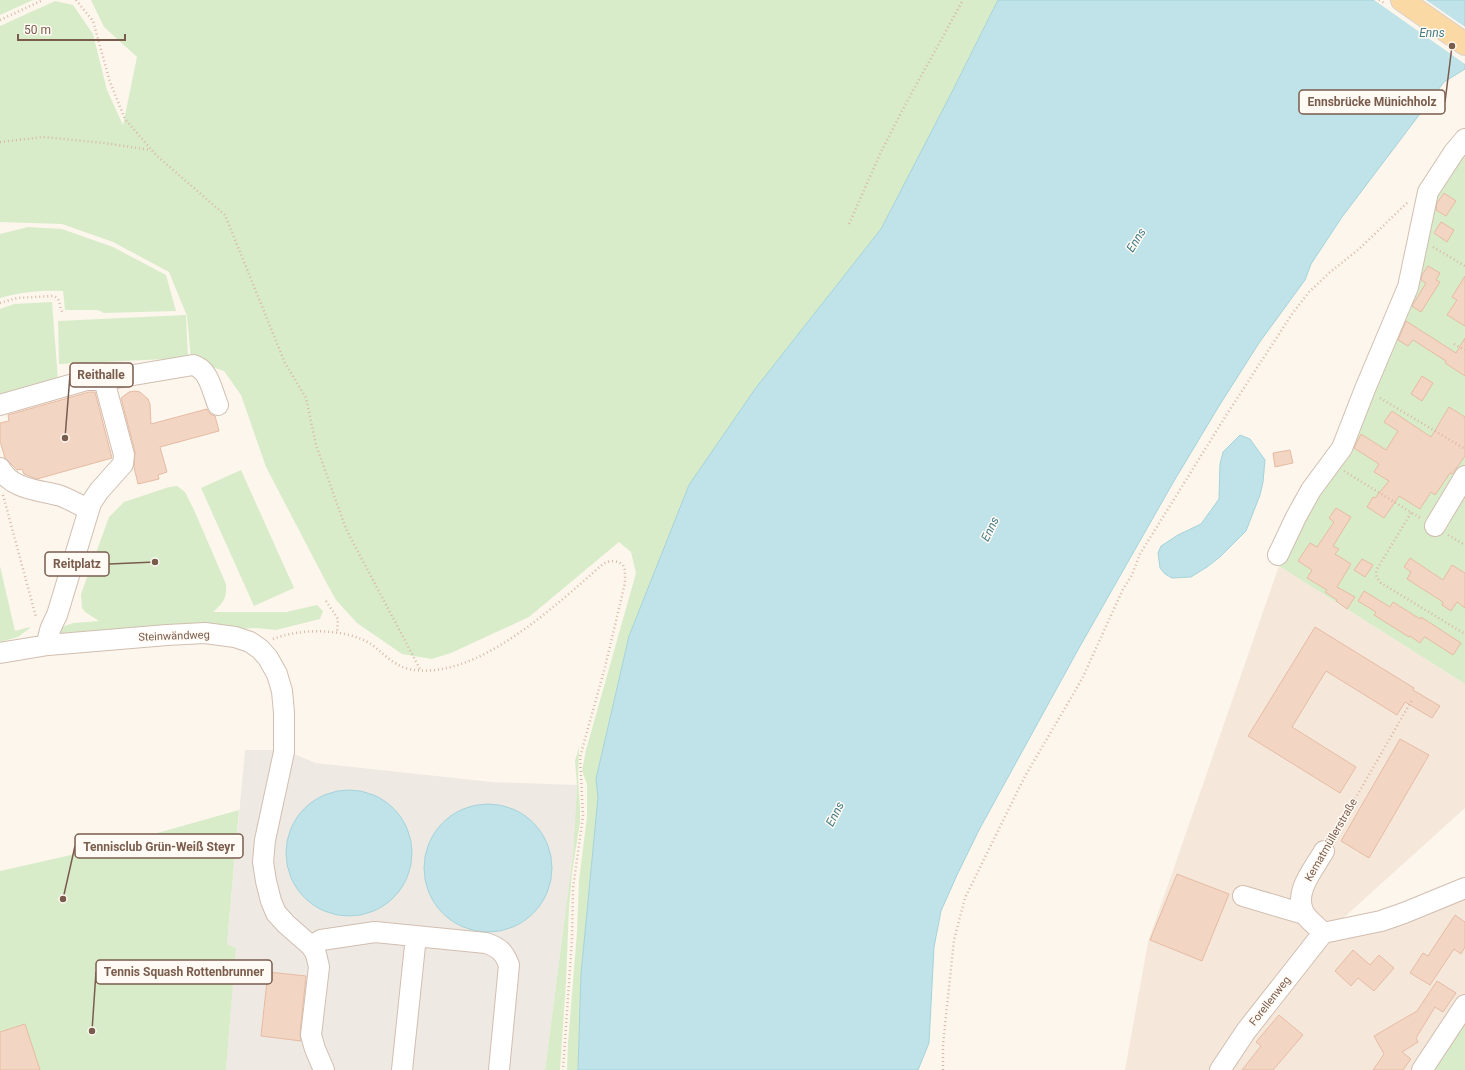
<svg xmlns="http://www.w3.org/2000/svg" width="1465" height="1070" viewBox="0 0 1465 1070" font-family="Roboto,sans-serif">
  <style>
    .residential { fill: #f5e8da }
    .industrial { fill: #efe9e4 }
    .green { fill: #d8ecc9 }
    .water { fill: #bfe3e8; stroke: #a5d3da }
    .pier { fill: #fdf6ec }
    .building { fill: #f3d5c3; stroke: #e6bba3 }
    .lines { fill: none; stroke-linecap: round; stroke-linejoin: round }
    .minor-casing { stroke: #d1beb0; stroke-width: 22 }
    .major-casing { stroke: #dad1cd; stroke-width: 24 }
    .path { stroke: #d9b8a5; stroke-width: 2.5; stroke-dasharray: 1 3; stroke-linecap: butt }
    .minor { stroke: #fff; stroke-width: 20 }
    .major { stroke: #fbd9a5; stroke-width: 22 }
    .labels { text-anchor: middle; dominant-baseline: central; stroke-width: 3; stroke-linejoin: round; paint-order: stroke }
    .street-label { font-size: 11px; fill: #7a5c4d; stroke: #fffaf3 }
    .water-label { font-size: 12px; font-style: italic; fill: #437c86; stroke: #fffaf3 }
    .leader { fill: none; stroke: #7a5c4d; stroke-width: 1.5 }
    .callout-dot { fill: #7a5c4d; stroke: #fffaf3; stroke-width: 1.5 }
    .callout { fill: #fffaf3; stroke: #7a5c4d; stroke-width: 1.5 }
    .callout-label { font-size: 12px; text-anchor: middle; font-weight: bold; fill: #7a5c4d }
  </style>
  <rect width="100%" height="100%" fill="#fdf6ec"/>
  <!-- residential -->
  <path class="residential" d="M1279 566 1465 684V808L1340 921 1465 891V1070H1125L1148 942Z"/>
  <!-- industrial -->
  <path class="industrial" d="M245 750H275L291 753 316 763 492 782 577 785 573 854 545 1070H226L236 948 227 944Z"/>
  <!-- green -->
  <path class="green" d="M0 0H33L0 15Z
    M91 0H998L954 88 881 229 755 389 689 485 629 636 596 779 598 797 581 974 578 1070H567L568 1043 577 932 579 880 587 817V784L582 771 586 750 636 573 631 552 619 542 529 617 451 653 432 659 402 654 357 623 336 600 325 580 266 467 241 395 224 371 191 360 187 316 169 272 113 242 62 224 0 222V26L55 1 73 5 93 34 107 90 123 125 137 57 104 27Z
    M1465 146V684L1279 566 1327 474 1431 202Z
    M28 227 62 229 113 247 166 275 176 311 104 313 98 310H65L63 291C41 290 21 292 0 298V234Z
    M52 302 58 380 0 395V309L14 304Z
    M186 315 188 358 59 364 58 321Z
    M241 470 294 588 254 606 201 488Z
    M177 486 185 492 194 510 226 584C227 599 223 603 213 612H286L317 605 323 611 320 619 276 630 256 628 60 638V631L62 627 73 623 99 621 85 612 82 608 81 594 109 517 124 502 169 487Z
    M0 566 15 631 30 627V628L18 637 0 642Z
    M579 747 578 777 580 808V822L572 873 569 908 566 982 560 1070H545L573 854 577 785 575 761Z
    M239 810 227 944 236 948 226 1070H0V871L111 846Z
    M1465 1023V1070H1432Z"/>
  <!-- water -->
  <path class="water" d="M998 0H1465V69L1444 82 1342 217 1311 264 1305 280 1259 343 1219 406 1174 481 1079 648 979 830 957 875 941 911 934 947 929 1043 918 1070H578L581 974 598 797 596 779 629 636 689 485 755 389 881 229 954 88Z
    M1240 435 1250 439 1265 460 1263 482 1260 495 1246 531 1221 556 1207 567 1191 577 1172 578 1165 574 1160 568 1158 553 1161 546 1178 535 1201 524 1219 499 1220 464 1223 452Z
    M286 853a63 63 0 1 1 126 0a63 63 0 1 1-126 0Z
    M424 868a64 64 0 1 1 128 0a64 64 0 1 1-128 0Z"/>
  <!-- pier -->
  <path class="pier" d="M1374 0H1426L1465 27V64Z"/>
  <!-- building -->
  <path class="building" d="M1444 193 1456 201 1446 216 1436 210 1437 203Z
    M1441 222 1454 230 1447 242 1434 233Z
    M1428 266 1440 273 1436 280 1440 282 1421 312 1412 306 1426 283 1421 280 1422 275Z
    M1465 276V326L1447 315 1457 300 1452 297Z
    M1406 321 1456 353 1465 338V376L1445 363 1446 361 1413 340 1408 346 1398 340Z
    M1422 376 1433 383 1422 401 1411 394Z
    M135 391 140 392 148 399 150 404 151 424 207 409 210 414 215 416 219 431 160 447 167 472 158 475 159 479 138 484 134 467 135 452 121 398 129 392Z
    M89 392H95L112 458 37 479 24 474 22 469 17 470 5 458 0 441V423L9 421 8 415Z
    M1449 407 1465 417V456L1452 474 1450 473 1435 495 1431 492 1420 509 1399 496 1384 518 1367 507 1373 497 1375 498 1389 481 1374 472 1379 464 1354 448 1361 434 1386 450 1398 431 1384 422 1392 411 1431 437Z
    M1290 450 1293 463 1275 467 1273 453Z
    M1336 508 1351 517 1333 546 1339 549 1335 554 1351 564 1337 587 1355 597 1347 609 1336 601 1337 600 1325 592 1327 590 1307 578 1312 570 1298 561 1310 543 1317 547 1334 522 1329 518Z
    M1410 558 1443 580 1452 565 1465 573V608L1457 602 1451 611 1442 605 1443 602 1407 579 1411 572 1404 567Z
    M1362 559 1373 565 1365 577 1354 570Z
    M1364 591 1390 607 1393 602 1420 619 1421 617 1461 643 1453 655 1425 637H1424L1420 643 1410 636 1409 637 1374 615 1376 612 1358 601Z
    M1315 627 1414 688 1413 690 1440 706 1432 718 1405 702 1397 715 1326 671 1292 727 1356 767 1340 793 1248 736Z
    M1400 739 1429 755 1369 858 1341 841Z
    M1177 874 1229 894 1202 961 1150 940Z
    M1455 915 1465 922V947L1461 954 1454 949 1430 985 1410 973 1423 953 1428 956Z
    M1353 950 1370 965 1379 955 1394 968 1374 991 1358 978 1351 986 1335 971Z
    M268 972 306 976 300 1034 301 1041 261 1036Z
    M1437 981 1456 993 1443 1012 1435 1007 1416 1038 1418 1042 1402 1052 1411 1059 1403 1070H1373L1384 1054 1374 1036 1417 1011Z
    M1279 1015 1303 1035 1273 1070H1242L1261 1046 1256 1042Z
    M25 1024 40 1070H0V1032Z"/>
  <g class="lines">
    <!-- minor casing -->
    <g class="minor-casing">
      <path id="minor" d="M0 405 87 380H104L193 365C209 369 212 391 218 405
        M0 468C11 490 41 490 61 496 71 500 80 505 89 510
        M1435 526 1465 476
        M1278 555 1296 517 1311 490 1342 448 1365 389 1408 287 1428 192 1454 152 1465 139
        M48 645C47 634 52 625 57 615L91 503 99 491 123 464 124 455 104 380
        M0 653 48 645 167 635 205 633 235 637 250 642 260 649 268 658 277 674 282 691 284 713V752L265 840 263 862 266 881 271 901 276 913 286 924 311 946 321 940 375 932 486 943C500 948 504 952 509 965L499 1070
        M1243 896 1304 914
        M1323 933 1381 921 1404 913 1465 888
        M1323 933C1318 927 1308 920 1304 913 1293 892 1314 869 1324 851
        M311 946 316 954 319 967 311 1035 315 1049 324 1070
        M402 1070 416 936
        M1220 1070 1246 1031 1323 933
        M1422 1070 1465 1005"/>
    </g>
    <!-- major casing -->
    <g class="major-casing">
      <path id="major" d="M1402 0 1465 44"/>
    </g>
    <!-- path -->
    <path class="path" d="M76 0 93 21 110 82 125 119 156 155 225 215 285 363 306 398 316 445 346 529 420 669
      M1379 0 1386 4
      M0 20 43 0
      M0 142 43 137 104 143 151 150
      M849 224 880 154 904 107 963 0
      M1433 247 1465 266
      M0 303 17 298 53 296C62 298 58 308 64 314
      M1454 344 1465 350
      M1380 398 1465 449
      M1344 471 1422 519
      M3 495 36 617
      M1411 513 1377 569C1375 575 1377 578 1381 583L1465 634
      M1448 535 1465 545
      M326 601 338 619 337 633
      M273 639C301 628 345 628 371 644 383 653 393 665 409 669 475 683 557 604 603 564 610 560 617 560 623 565L625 570V583L605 667 580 757 583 816 573 888 572 939 563 1070
      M1333 837 1412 700
      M943 1070V1044L954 940 965 898 1024 778 1082 679 1123 589 1132 575 1140 554 1227 414 1292 314 1309 292 1329 273 1359 249 1408 202"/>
    <!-- minor -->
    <use href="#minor" class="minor"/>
    <!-- major -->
    <use href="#major" class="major"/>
  </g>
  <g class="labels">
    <!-- street labels -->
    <g class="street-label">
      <text transform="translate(174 636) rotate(-2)">Steinwändweg</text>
      <text transform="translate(1331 840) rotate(-60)">Kematmüllerstraße</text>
      <text transform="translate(1270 1001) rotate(-52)">Forellenweg</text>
    </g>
    <!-- water labels -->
    <g class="water-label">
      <text x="1432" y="33">Enns</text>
      <text transform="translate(1136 240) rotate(-58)">Enns</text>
      <text transform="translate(990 529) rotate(-64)">Enns</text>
      <text transform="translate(835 814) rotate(-63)">Enns</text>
    </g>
  </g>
  <!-- callouts -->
  <path class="leader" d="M1452 46L1445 102M65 438L70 375M155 562L109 564M63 899L75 846M92 1031L96 972"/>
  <g class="callout-dot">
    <circle cx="1452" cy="46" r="4"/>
    <circle cx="65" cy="438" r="4"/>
    <circle cx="155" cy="562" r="4"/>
    <circle cx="63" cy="899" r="4"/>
    <circle cx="92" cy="1031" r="4"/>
  </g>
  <g class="callout">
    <rect x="1299" y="90" width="146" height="24" rx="4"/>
    <rect x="70" y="363" width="63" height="24" rx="4"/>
    <rect x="45" y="552" width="64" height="24" rx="4"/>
    <rect x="75" y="834" width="168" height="24" rx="4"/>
    <rect x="96" y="960" width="176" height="24" rx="4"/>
  </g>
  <g class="callout-label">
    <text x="1372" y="106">Ennsbrücke Münichholz</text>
    <text x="101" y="379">Reithalle</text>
    <text x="77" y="568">Reitplatz</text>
    <text x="159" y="851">Tennisclub Grün-Weiß Steyr</text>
    <text x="184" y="976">Tennis Squash Rottenbrunner</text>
  </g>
  <!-- scale -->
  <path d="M18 34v6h107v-6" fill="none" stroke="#7a5c4d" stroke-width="2"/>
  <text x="24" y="34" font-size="12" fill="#7a5c4d" stroke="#fffaf3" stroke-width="3" paint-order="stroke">50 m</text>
</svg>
